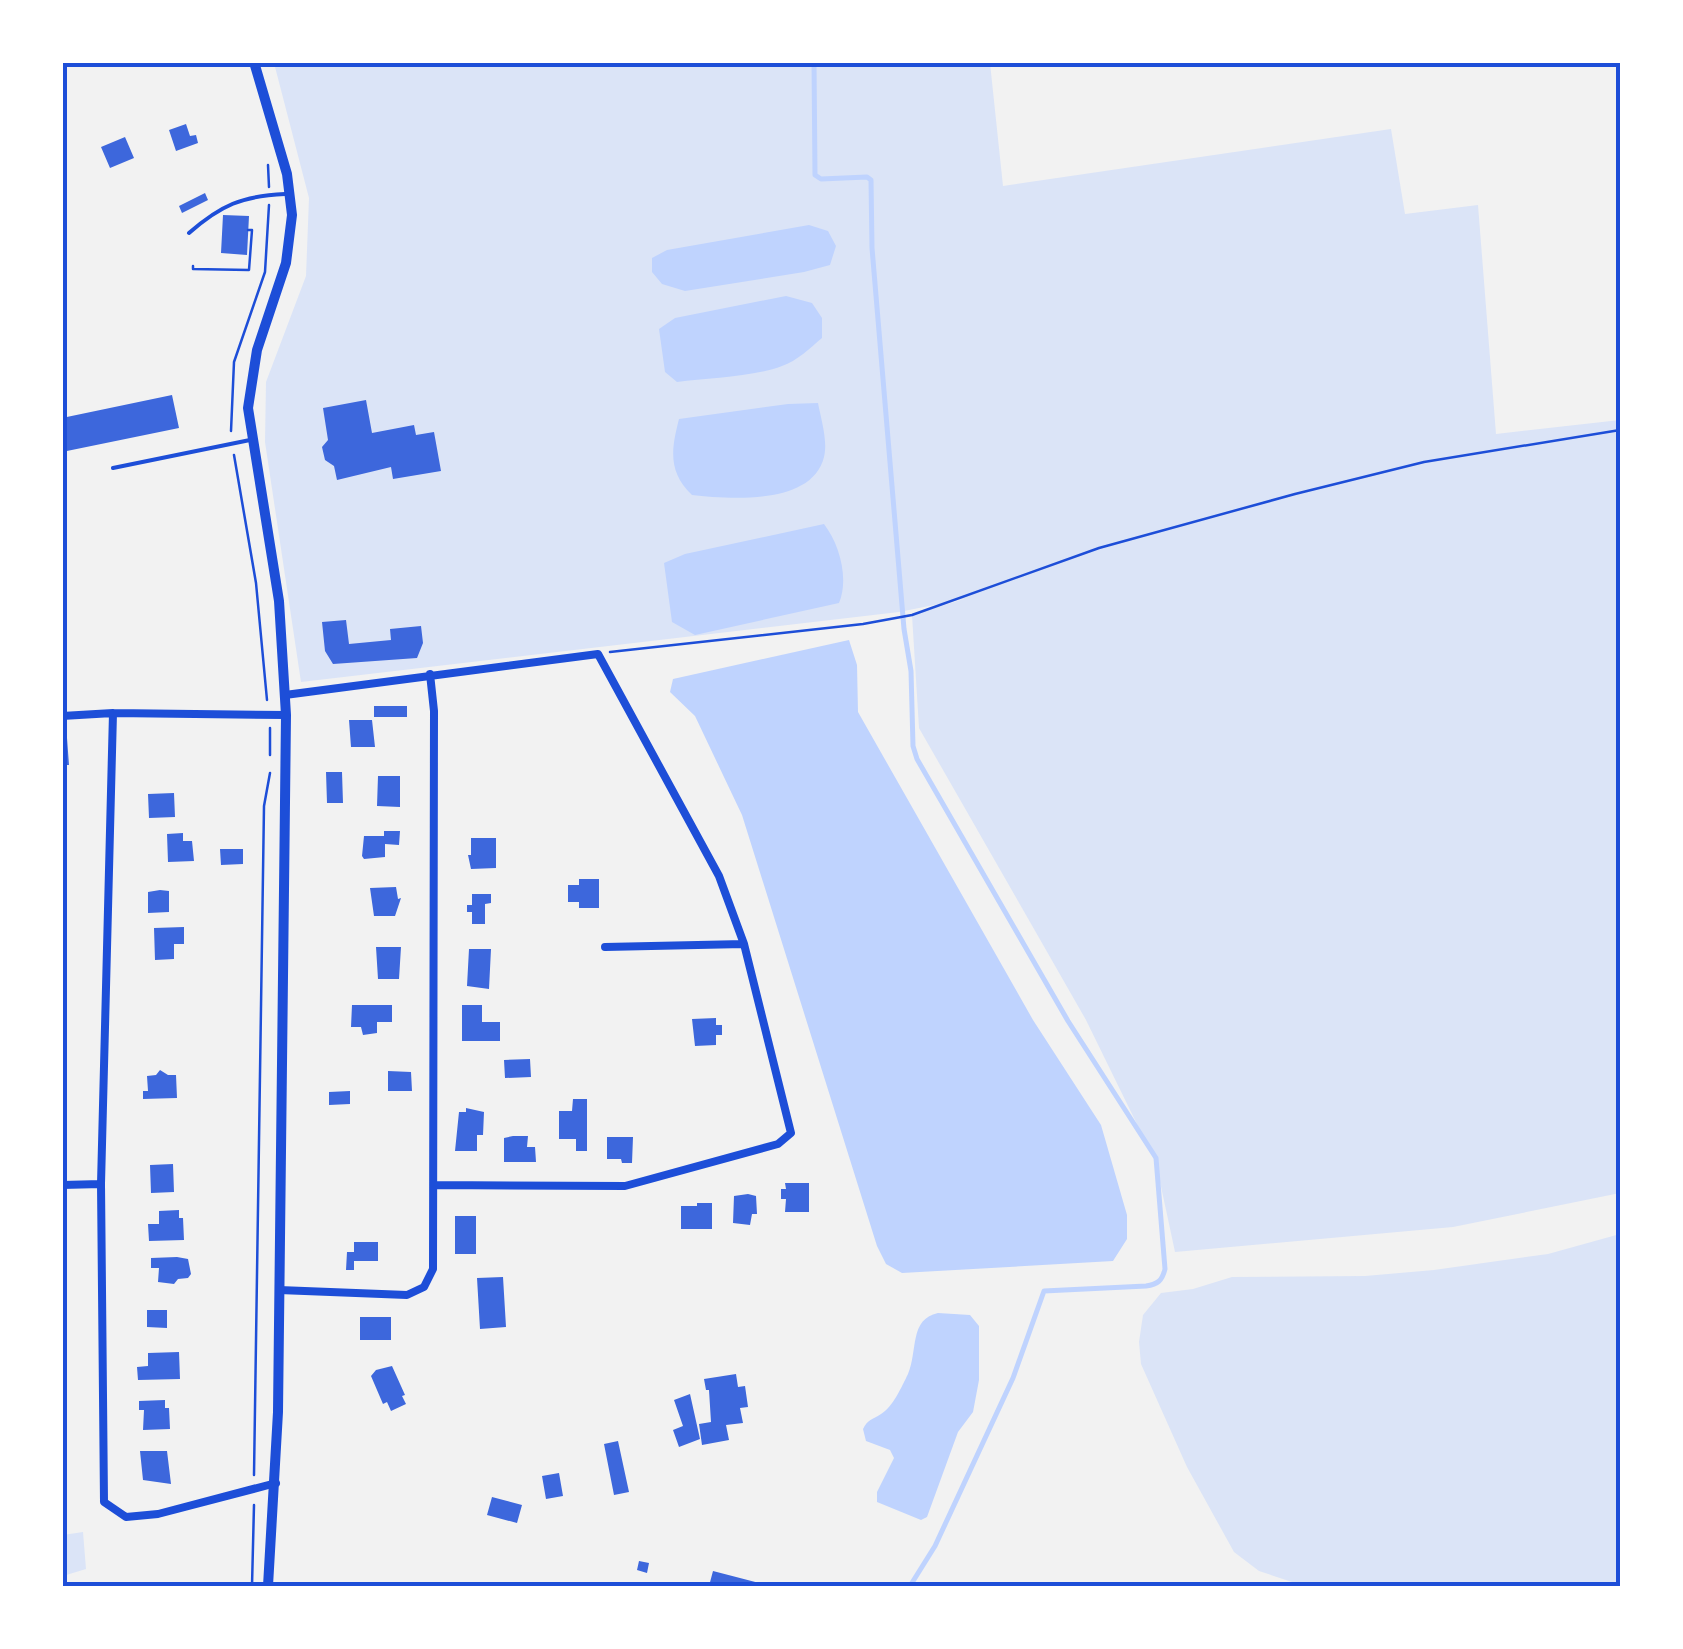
<svg xmlns="http://www.w3.org/2000/svg" width="1683" height="1649" viewBox="0 0 1683 1649" font-family="Roboto,sans-serif">
  <style>
    .green { fill: #dbe4f7 }
    .water { fill: #bfd3fe }
    .lines { fill: none; stroke-linecap: round; stroke-linejoin: round }
    .stream { stroke: #bfd3fe; stroke-width: 5 }
    .building { fill: #3d67dc }
    .path { stroke: #1d4ed8; stroke-width: 2.5 }
    .service { stroke: #1d4ed8; stroke-width: 4 }
    .minor { stroke: #1d4ed8; stroke-width: 8 }
    .tertiary { stroke: #1d4ed8; stroke-width: 10 }
    .neatline { fill: none; stroke: #1d4ed8; stroke-width: 4 }
  </style>
  <rect width="100%" height="100%" fill="#f2f2f2"/>
  <!-- green -->
  <path class="green" d="M274 63H990L1003 186 1391 129 1405 214 1478 205 1496 434 1620 420V1193L1453 1227 1175 1252 1156 1163 1086 1020 919 728 912 615 964 599 899 612 301 682 265 442 266 382 306 276 309 198Z
    M1620 1234V1586H1304L1259 1571 1234 1552 1187 1467 1141 1364 1139 1342 1143 1315 1161 1293 1193 1289 1232 1277 1365 1276 1434 1270 1548 1254Z
    M83 1532 86 1569 63 1576V1535Z"/>
  <!-- water -->
  <path class="water" d="M809 225 828 231 836 246 830 265 804 272 685 291 662 284 652 272V258L667 250Z
    M786 296 812 303 822 318V338C810 348 797 361 782 366 753 377 708 378 677 382L665 372 659 329 675 318Z
    M818 403C821 419 828 441 824 457 812 506 729 499 692 495 668 472 671 450 679 419L788 404Z
    M824 524C840 545 849 579 839 603L695 635 672 622 664 563 685 554Z
    M849 640 857 665 858 712 1033 1020 1101 1125 1127 1215V1239L1113 1261 902 1273 886 1264 877 1246 742 815 695 716 670 692 673 679Z
    M938 1313 970 1315 979 1326V1380L973 1412 958 1432 927 1517 921 1520 877 1502V1492L894 1458 890 1450 866 1441 863 1429C868 1419 872 1420 881 1414 893 1407 902 1386 908 1374 918 1351 909 1319 938 1313Z"/>
  <g class="lines">
    <!-- stream -->
    <path class="stream" d="M814 62 815 175 821 179 867 177 871 180 872 248 904 629 911 671 913 746 917 759 1068 1021 1156 1158 1165 1269C1162 1281 1158 1284 1146 1286L1044 1291 1013 1378 935 1546 910 1586"/>
  </g>
  <!-- building -->
  <path class="building" d="M186 124 190 136 196 135 198 143 176 151 169 130Z
    M125 137 134 158 110 168 101 147Z
    M205 193 208 200 182 213 179 206Z
    M223 215 249 216 247 255 221 253Z
    M172 395 179 428 62 452V418Z
    M366 400 372 433 414 425 416 435 434 432 441 471 393 479 391 467 337 480 334 466 325 460 322 447 328 440 323 408Z
    M346 620 349 644 391 640 390 629 421 626 423 643 417 658 333 664 325 651 322 622Z
    M374 706H407V717H374Z
    M349 720H372L375 747H351Z
    M62 738H67L69 765H62Z
    M326 772H342L343 803H327Z
    M378 776H400V807L377 806Z
    M174 793 175 817 149 818 148 794Z
    M384 831H400L399 845 385 844V857L364 859 362 856 364 836H384Z
    M183 833V841H192L194 861 168 862 167 834Z
    M471 838H496V868L471 869 468 855H471Z
    M220 849H243V864L221 865Z
    M579 879H599V908H579V902H568V885H579Z
    M396 887 398 899 401 898 395 916H374L370 888Z
    M160 890 169 891V912L148 913V892Z
    M472 894H491V903L485 904V924H472V912H467V905H472Z
    M184 927V944H174V959L155 960 154 928Z
    M376 947H401L399 979H378Z
    M469 949H491L489 989 467 986Z
    M352 1005H392V1022H377V1033L363 1035 361 1027H351Z
    M462 1005H482V1022H500V1041H462Z
    M716 1018V1025H722V1035H716V1045L695 1046 692 1019Z
    M530 1059 531 1077 505 1078 504 1060Z
    M160 1070 168 1075H176L177 1098 143 1099V1091H148L147 1076 156 1075Z
    M388 1071 411 1072 412 1091H388Z
    M350 1091V1104L329 1105V1092Z
    M573 1099H587V1151H576V1139H559V1111H572Z
    M466 1108 484 1112 483 1135H477V1151H455L459 1112H466Z
    M513 1136H528L527 1147H535L536 1162H504V1138Z
    M607 1137H633L632 1163H622L621 1159H607Z
    M173 1164 174 1192 151 1193 150 1165Z
    M785 1183H809V1212H785L786 1199H781V1189H786Z
    M748 1194 756 1196 757 1214H752L750 1225 733 1223 734 1196Z
    M697 1203H712V1229H681V1206H697Z
    M179 1210V1218H183L184 1240 149 1241 148 1224H159V1211Z
    M455 1216H476V1254H455Z
    M354 1242H378V1261H354V1270H346L347 1252H354Z
    M177 1257 188 1259 191 1274 188 1278 178 1279 174 1284 158 1282 159 1268H151V1258Z
    M503 1277 506 1327 480 1329 477 1278Z
    M147 1310H167V1328L147 1327Z
    M360 1317H391V1340H360Z
    M179 1352 180 1379 138 1380 137 1367 148 1366V1353Z
    M392 1366 405 1395 402 1396 406 1404 391 1411 387 1402 383 1404 371 1376 376 1370Z
    M736 1374 738 1387 745 1386 748 1407 740 1408 743 1423 726 1425 729 1440 702 1445 699 1424 711 1422 709 1390H706L704 1379Z
    M690 1394 700 1439 679 1447 673 1430 683 1426 674 1400Z
    M165 1400V1408H169L170 1429 143 1430 144 1410H139V1401Z
    M618 1441 629 1492 614 1495 604 1444Z
    M140 1451H167L171 1484 143 1480Z
    M559 1473 563 1496 546 1499 542 1476Z
    M492 1497 522 1505 517 1523 487 1515Z
    M639 1561 649 1563 647 1573 637 1570Z
    M713 1571 767 1585V1586H709Z"/>
  <g class="lines">
    <!-- path -->
    <path class="path" d="M268 165 269 187
      M193 266V269L249 270 252 230H248
      M231 431 234 362 265 272 269 205
      M234 455 256 583 267 700
      M610 652 863 624 912 615 1099 548 1295 494 1424 462 1620 430
      M270 728V755
      M254 1475 264 806 270 773
      M252 1586 254 1505"/>
    <!-- service -->
    <path class="service" d="M189 233C221 205 242 196 285 194
      M113 468 250 440"/>
    <!-- minor -->
    <path class="minor" d="M285 695 598 654 719 876 744 944 791 1133 778 1144 625 1186 434 1185
      M113 713 101 1184 104 1502 126 1517 158 1514 276 1483
      M62 716 113 713 286 715
      M605 947 744 944
      M62 1185 101 1184
      M279 1290 407 1295 424 1287 433 1269 434 711 430 674"/>
    <!-- tertiary -->
    <path class="tertiary" d="M254 62 287 174 292 215 286 263 257 350 248 408 279 601 286 715 278 1412 268 1586"/>
  </g>
  <!-- border -->
  <rect width="1683" height="1649" fill="none" stroke="#ffffff" stroke-width="130"/>
  <rect x="65" y="65" width="1553" height="1519" class="neatline"/>
</svg>
